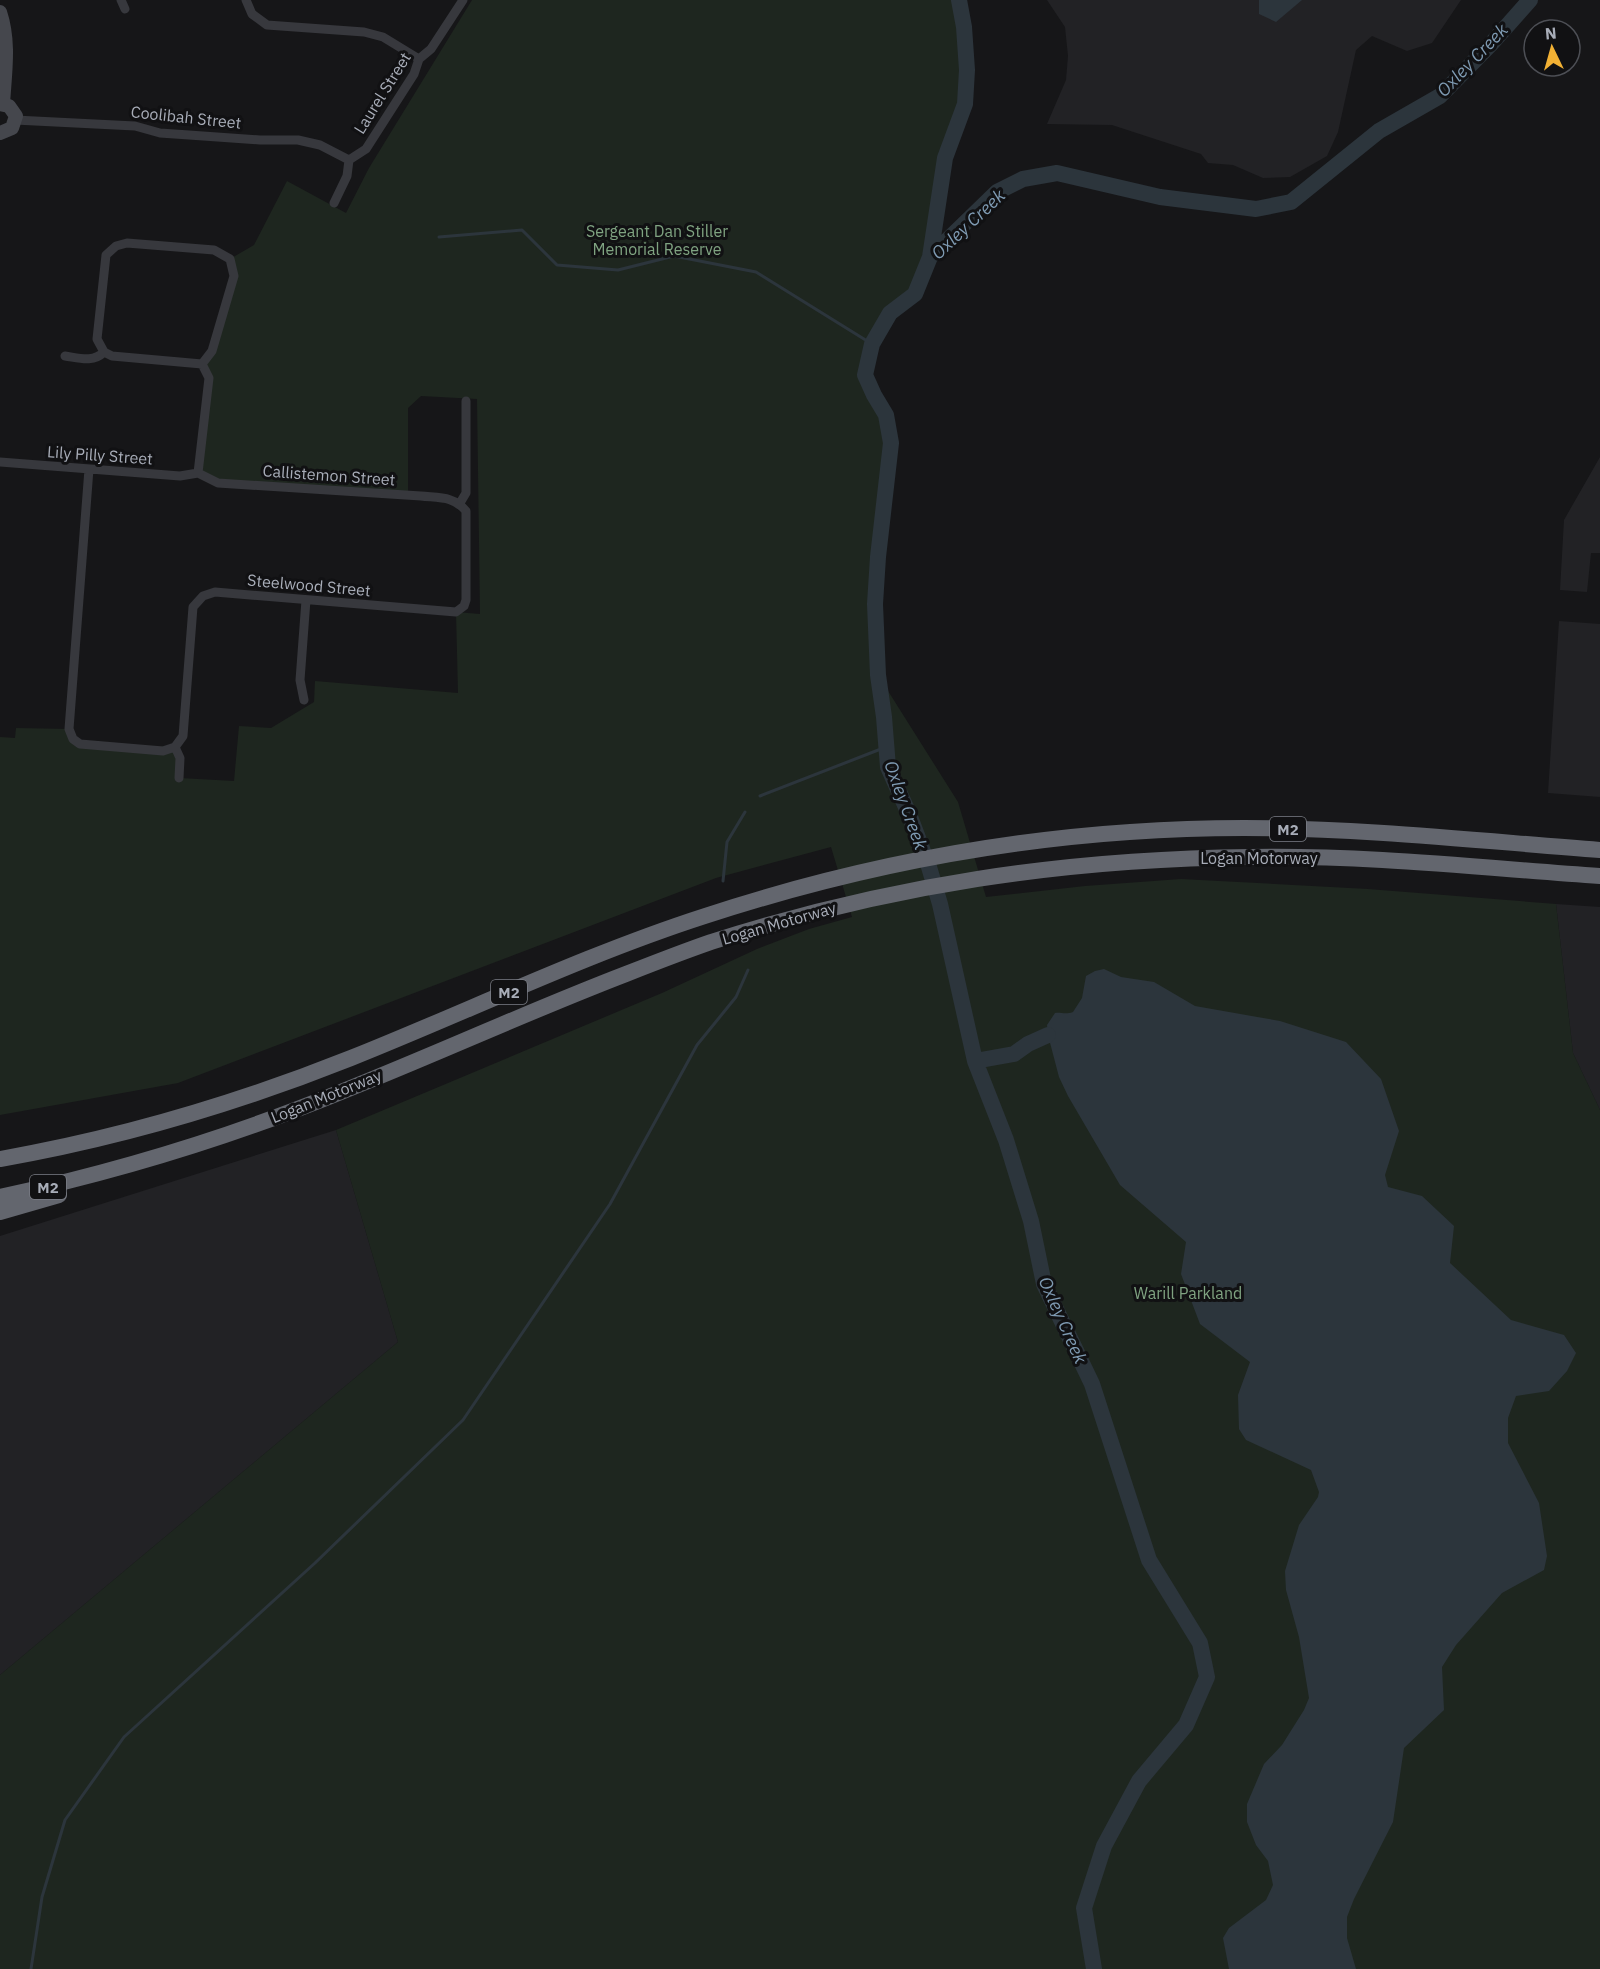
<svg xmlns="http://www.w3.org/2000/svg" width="1600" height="1969" viewBox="0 0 1600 1969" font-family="'IBM Plex Sans',sans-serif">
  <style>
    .built { fill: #222225 }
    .green { fill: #1e261f }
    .water { fill: #2c353c }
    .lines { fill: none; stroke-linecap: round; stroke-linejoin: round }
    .stream { stroke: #2c353c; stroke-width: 3 }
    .river { stroke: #2c353c; stroke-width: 16 }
    .street { stroke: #37383d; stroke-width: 9 }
    .secondary { stroke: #45474d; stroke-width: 14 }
    .highway { stroke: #63666e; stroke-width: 16 }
    .labels { text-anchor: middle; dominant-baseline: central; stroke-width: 6; stroke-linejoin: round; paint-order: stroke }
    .shield { fill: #111113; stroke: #7b7e86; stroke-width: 1.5 }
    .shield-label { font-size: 15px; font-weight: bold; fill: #a8adb8 }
    .street-label { font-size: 16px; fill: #a8adb8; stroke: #111113 }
    .park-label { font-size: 16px; fill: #7fa381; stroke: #111113 }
    .water-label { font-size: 18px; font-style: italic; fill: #7f9bb3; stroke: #111113 }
  </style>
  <rect width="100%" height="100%" fill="#161618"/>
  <!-- built -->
  <path class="built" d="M1047 0H1461L1432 43 1407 51 1372 36 1356 50 1338 132 1327 156 1290 177 1263 178 1233 165 1208 163 1201 154 1112 125 1047 124 1066 80 1068 56 1065 27Z
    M1600 457V553H1591L1587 592 1560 590 1564 520Z
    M1559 621 1600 624V797L1548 793Z
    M1556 904 1600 907V1110L1573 1053Z
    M336 1130 398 1342 0 1675V1236Z"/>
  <!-- green -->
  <path class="green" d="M472 0H959L964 27 967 70 965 104 945 158 930 257 915 294 890 313 872 344 865 375 874 395 886 415 891 443 878 557 875 604 878 675 958 802 986 897 1085 886 1181 879 1368 889 1556 904 1573 1053 1600 1110V1969H0V1675L398 1342 336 1130 662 993 757 949 809 929 852 917 831 847 716 878 178 1083 0 1115V737L15 738 16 728 69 729 80 744 175 747 180 778 234 781 239 726 271 728 314 702 315 681 458 693 456 612 480 614 477 399 421 396 408 408V496L218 483 198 473 209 378 202 364 212 351 234 276 230 259 254 245 287 181 346 213 369 168Z"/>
  <!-- water -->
  <path class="water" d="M1259 0H1302L1276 22 1259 14Z
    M1104 969 1121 977 1154 982 1195 1006 1280 1021 1346 1042 1381 1079 1399 1131 1385 1175 1388 1187 1422 1196 1454 1226 1450 1263 1511 1320 1564 1335 1576 1353 1567 1371 1549 1391 1516 1396 1508 1418V1443L1539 1503 1547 1556 1544 1570 1502 1593 1456 1645 1442 1667 1444 1710 1404 1748 1393 1822 1354 1899 1347 1917V1938L1356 1969H1229L1223 1938 1229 1928 1266 1900 1273 1885 1268 1861 1256 1845 1247 1822V1804L1264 1764 1282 1745 1304 1710 1309 1698 1299 1637 1286 1590 1285 1571 1299 1525 1318 1497 1319 1492 1311 1470 1246 1440 1239 1429 1238 1395 1250 1362 1200 1324 1181 1274 1186 1242 1120 1185 1068 1096 1059 1077 1048 1035 1047 1025 1055 1013C1061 1012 1065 1015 1073 1012L1082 998 1086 976 1095 971Z"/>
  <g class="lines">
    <!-- stream -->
    <path class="stream" d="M439 237 522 230 557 265 618 270 674 256 756 272 872 344
      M760 796 886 747
      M723 881 727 842 745 812
      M31 1969 42 1897 65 1820 124 1737 315 1563 463 1420 610 1204 697 1045 736 997 748 970"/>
    <!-- river -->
    <path class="river" d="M930 257 945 158 965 104 967 70 964 27 959 0
      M975 1061 1014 1054 1028 1044 1048 1035
      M1094 1969 1084 1908 1104 1846 1139 1781 1186 1725 1207 1677 1200 1643 1149 1560 1092 1384 1044 1284 1031 1221 1006 1140 975 1061 940 904 929 867 909 814 888 767 884 717 878 675 875 604 878 557 891 443 886 415 874 395 865 375 872 344 890 313 915 294 930 257 997 192 1023 179 1057 173 1160 197 1256 209 1291 202 1379 131 1440 96 1491 44 1530 0"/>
    <!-- street -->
    <path class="street" d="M121 0 125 9
      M246 0 252 14 267 25 364 32 383 37 419 59
      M15 120 135 126 160 133 189 135 260 140H298L320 145 349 160
      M334 203 347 176 349 160 366 149 414 74 419 59 431 49 463 0
      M65 356C79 358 93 363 104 352
      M0 462 180 476 198 473
      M89 469 69 729 73 739 80 744 163 751 175 747 183 736 193 607 203 596 215 592 456 612 464 606 466 600V511C454 496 439 498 421 496L218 483 198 473
      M198 473 209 378 202 364 212 351 234 276 230 259 214 250 127 243 116 246 106 255 97 339 104 352 112 356 202 364
      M460 503 466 493V401
      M304 700 300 680 306 600
      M175 747 180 758 179 778"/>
    <!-- secondary -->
    <path class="secondary" d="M0 12C10 42 5 72 3 104
      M0 104 9 106 16 116 12 128 0 133"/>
    <!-- highway -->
    <path class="highway" d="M0 1159C120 1138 238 1103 351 1058 469 1011 584 955 705 916 879 859 1061 828 1244 828 1363 828 1481 841 1600 850
      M0 1197C101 1175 198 1147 295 1110 406 1068 514 1017 626 974 654 963 682 952 711 942 890 885 1064 859 1251 857 1368 855 1484 868 1600 876
      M0 1212 59 1195"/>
  </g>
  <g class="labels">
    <!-- shield labels -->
    <g class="shield">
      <rect x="1270" y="817" width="36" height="24" rx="4.5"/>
      <rect x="491" y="980" width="36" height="24" rx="4.5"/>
      <rect x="30" y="1175" width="36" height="24" rx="4.5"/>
    </g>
    <g class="shield-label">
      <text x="1288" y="829">M2</text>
      <text x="509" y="992">M2</text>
      <text x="48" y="1187">M2</text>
    </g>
    <!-- street labels -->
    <g class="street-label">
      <text transform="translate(382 93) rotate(-58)">Laurel Street</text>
      <text transform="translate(186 117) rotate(6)">Coolibah Street</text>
      <text transform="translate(100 455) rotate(4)">Lily Pilly Street</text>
      <text transform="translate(329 475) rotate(4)">Callistemon Street</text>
      <text transform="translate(309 585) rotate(5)">Steelwood Street</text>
      <text x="1259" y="858">Logan Motorway</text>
      <text transform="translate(779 923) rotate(-16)">Logan Motorway</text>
      <text transform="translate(326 1096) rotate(-22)">Logan Motorway</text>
    </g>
    <!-- park labels -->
    <g class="park-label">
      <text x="657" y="231">Sergeant Dan Stiller<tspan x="657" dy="18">Memorial Reserve</tspan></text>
      <text x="1188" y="1293">Warill Parkland</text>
    </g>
    <!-- water labels -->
    <g class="water-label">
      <text transform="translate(1472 60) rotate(-46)">Oxley Creek</text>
      <text transform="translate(968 224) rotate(-43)">Oxley Creek</text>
      <text transform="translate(906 805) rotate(70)">Oxley Creek</text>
      <text transform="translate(1063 1320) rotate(66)">Oxley Creek</text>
    </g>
  </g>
  <!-- north arrow -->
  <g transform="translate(1552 48) rotate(355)"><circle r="28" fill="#111113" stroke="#4d4f55" stroke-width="1.5"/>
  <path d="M0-4.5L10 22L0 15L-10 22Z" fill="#f2b134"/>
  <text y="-9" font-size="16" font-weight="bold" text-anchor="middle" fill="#a8adb8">N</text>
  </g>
</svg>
